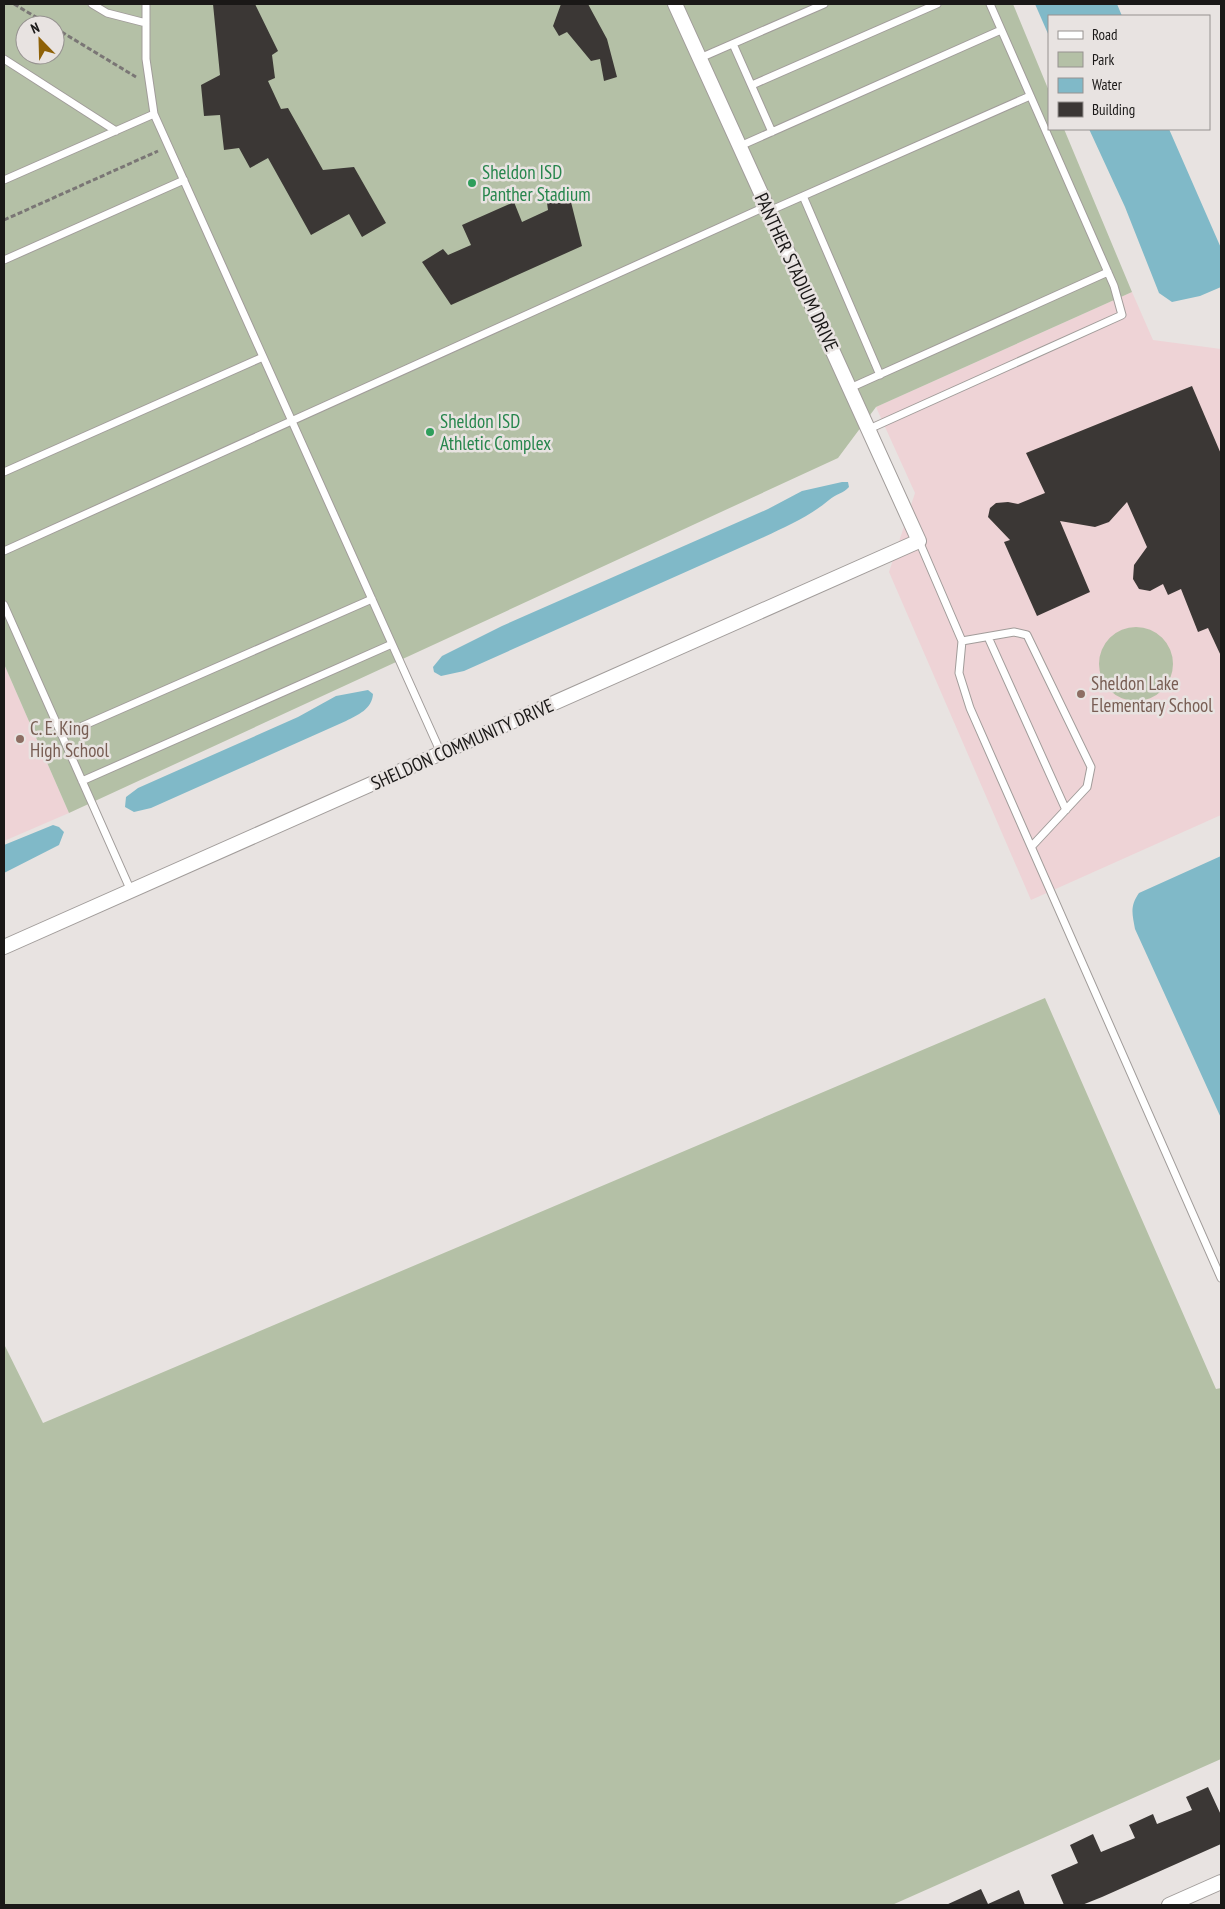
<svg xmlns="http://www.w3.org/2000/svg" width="1225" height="1909" viewBox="0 0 1225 1909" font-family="'PT Sans Narrow',sans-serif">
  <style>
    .education { fill: #eed3d6 }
    .green { fill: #b4c0a6; fill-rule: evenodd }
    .water { fill: #80b9c8 }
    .building { fill: #3b3735 }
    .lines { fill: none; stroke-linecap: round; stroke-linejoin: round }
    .service-casing { stroke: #a19c9a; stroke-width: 9 }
    .minor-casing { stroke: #a19c9a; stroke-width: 16 }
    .path { stroke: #7a7675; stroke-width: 3; stroke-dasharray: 5 2.5; stroke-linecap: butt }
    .service { stroke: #fff; stroke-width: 7 }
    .minor { stroke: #fff; stroke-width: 14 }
    .leisure-dot { fill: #2e9e5b; stroke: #e8e3e1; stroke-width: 2 }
    .education-dot { fill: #8d6e63; stroke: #e8e3e1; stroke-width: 2 }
    .labels { text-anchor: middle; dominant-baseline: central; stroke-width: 5; stroke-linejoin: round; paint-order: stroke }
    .leisure-label { font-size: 19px; fill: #27864d; stroke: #e8e3e1; text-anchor: start }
    .street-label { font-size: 19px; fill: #1a1817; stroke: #e8e3e1 }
    .education-label { font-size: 19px; fill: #785e54; stroke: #e8e3e1; text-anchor: start }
  </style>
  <rect width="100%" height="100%" fill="#e8e3e1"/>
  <!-- education -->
  <path class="education" d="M1132 292 1153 340 1221 349V815L1031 900 889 572 915 493 876 407Z
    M4 664 69 813 4 841Z"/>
  <!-- green -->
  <path class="green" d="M4 4H1013L1049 91V129H1064L1132 292 876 407 838 458 69 813 4 664ZM25 25H55V55H25Z
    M1099 664a37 37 0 1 1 74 0a37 37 0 1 1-74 0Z
    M1045 998 1216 1389 1221 1388V1759L892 1905H4V1344L43 1423Z"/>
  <!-- water -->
  <path class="water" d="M1035 4H1117L1122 16H1049V36Z
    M1089 129H1169L1221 248V287L1200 296 1172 302 1159 293 1125 207Z
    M842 482H848L849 487C844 493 836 494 829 500 810 516 787 526 764 537L464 671 441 676 434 672 433 667 442 656 502 626 768 509 802 491Z
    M368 690 373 694C372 709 358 715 346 721L151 808 134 812 125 807 126 797 138 788 298 717 336 696Z
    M53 825 59 827 64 832 59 845 4 873V845Z
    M1221 856V1118L1135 929C1132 913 1130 906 1139 893Z"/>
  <!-- building -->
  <path class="building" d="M213 4H255L278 51 272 55 275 78 268 81 281 109 288 108 323 170 354 167 386 223 362 237 349 214 311 235 268 158 250 168 239 148 224 150 220 115 204 116 201 85 220 75Z
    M561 4H588L607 39 617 77 604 81 600 59 591 61 567 32 559 36 553 26Z
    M570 198 582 246 451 305 422 262 443 249 448 255 471 245 462 225 514 202 522 222 548 210 547 203Z
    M1192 386 1221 454V656L1208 628 1198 632 1181 589 1168 595 1163 584 1150 591 1139 589 1133 579 1134 565 1147 547 1127 502 1109 522 1095 527 1060 521 1090 592 1037 616 1004 542 1010 540 988 517 990 508 996 503 1008 502 1018 504 1045 493 1026 453Z
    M1208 1787 1221 1815V1844L1102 1897 1082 1905H1064L1051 1875 1078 1863 1070 1845 1093 1834 1101 1852 1135 1838 1129 1825 1153 1814 1157 1824 1192 1810 1186 1797Z
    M981 1889 988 1904 1019 1890 1025 1905H946Z"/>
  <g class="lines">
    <!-- service casing -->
    <g class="service-casing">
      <path id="service" d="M92 4 107 13 146 23
        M146 4V59L154 114 441 753
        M733 44 772 132
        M700 58 824 4
        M4 59 116 131
        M752 85 937 4
        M740 146 1001 30
        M4 180 154 114
        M803 196 880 375
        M769 211 1030 96
        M4 260 184 180
        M850 388 1108 272
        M869 429 1122 315 1114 286 990 4
        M4 472 263 357
        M919 541 962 641 959 673 970 708 1221 1278
        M4 551 767 206
        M4 605 131 891
        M988 637 1066 810
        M962 641 1014 632 1027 635 1091 767 1087 787 1032 846
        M62 735 372 599
        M82 781 392 644"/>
    </g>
    <!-- minor casing -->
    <g class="minor-casing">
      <path id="minor" d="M4 947 919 541 675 4
        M1169 1905 1221 1882"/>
    </g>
    <!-- path -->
    <path class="path" d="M14 4 49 25
      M55 28 136 77
      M4 220 158 151"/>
    <!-- service -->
    <use href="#service" class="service"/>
    <!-- minor -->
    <use href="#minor" class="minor"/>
  </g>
  <!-- markers -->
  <g class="leisure-dot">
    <circle cx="472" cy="183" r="5"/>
    <circle cx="430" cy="432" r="5"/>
  </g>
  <g class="education-dot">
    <circle cx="1081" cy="694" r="5"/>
    <circle cx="20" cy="739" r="5"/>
  </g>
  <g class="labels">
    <!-- leisure labels -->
    <g class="leisure-label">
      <text x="482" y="172">Sheldon ISD<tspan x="482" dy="22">Panther Stadium</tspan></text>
      <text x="440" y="421">Sheldon ISD<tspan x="440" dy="22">Athletic Complex</tspan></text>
    </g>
    <!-- street labels -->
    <g class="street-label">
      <text transform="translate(797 272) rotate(65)">PANTHER STADIUM DRIVE</text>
      <text transform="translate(462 744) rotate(-24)">SHELDON COMMUNITY DRIVE</text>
    </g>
    <!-- education labels -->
    <g class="education-label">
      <text x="1091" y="683">Sheldon Lake<tspan x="1091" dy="22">Elementary School</tspan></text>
      <text x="30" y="728">C. E. King<tspan x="30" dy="22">High School</tspan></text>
    </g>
  </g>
  <!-- border -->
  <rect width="1225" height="1909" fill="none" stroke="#1a1817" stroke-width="10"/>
  <!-- legend -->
  <rect x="1048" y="15" width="162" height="115" fill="#e8e3e1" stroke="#969290"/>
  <rect x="1058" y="31" width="25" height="8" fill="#ffffff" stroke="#969290"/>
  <text x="1092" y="40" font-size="15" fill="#1a1817">Road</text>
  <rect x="1058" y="52" width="25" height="15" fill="#b4c0a6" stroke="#969290"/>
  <text x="1092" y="65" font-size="15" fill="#1a1817">Park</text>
  <rect x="1058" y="78" width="25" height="15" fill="#80b9c8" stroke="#969290"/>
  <text x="1092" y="90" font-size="15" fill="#1a1817">Water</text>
  <rect x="1058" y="102" width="25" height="15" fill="#3b3735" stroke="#969290"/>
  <text x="1092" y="115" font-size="15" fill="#1a1817">Building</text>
  <!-- north arrow -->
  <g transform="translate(40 40) rotate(337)"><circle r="24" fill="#e8e3e1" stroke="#969290"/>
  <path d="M0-4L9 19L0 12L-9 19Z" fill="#8e6108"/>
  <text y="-8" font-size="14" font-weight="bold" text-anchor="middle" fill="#1a1817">N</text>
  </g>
</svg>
